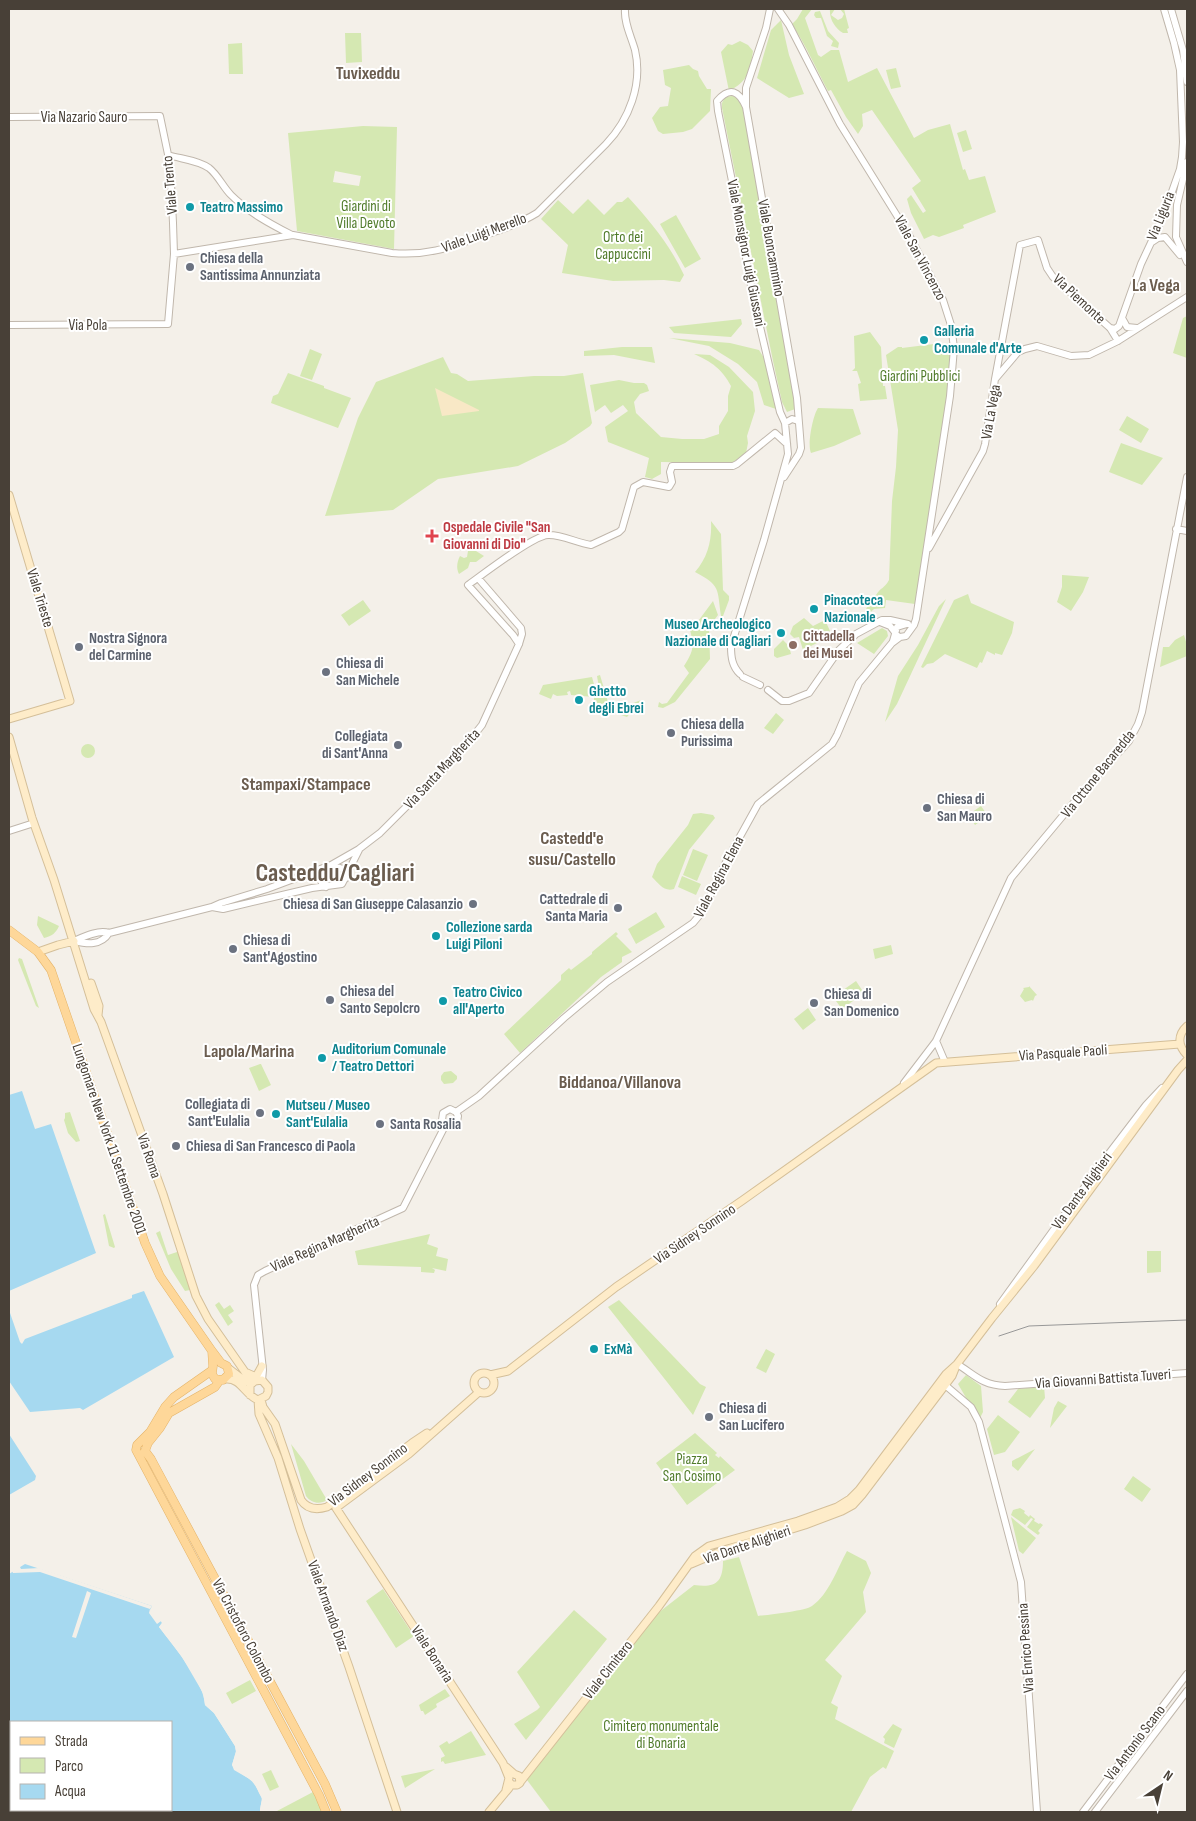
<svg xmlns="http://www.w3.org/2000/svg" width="1196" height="1821" viewBox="0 0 1196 1821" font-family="'Sofia Sans Condensed',sans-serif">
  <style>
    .green { fill: #d5e8b2; fill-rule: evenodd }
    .sand { fill: #f8e8c6 }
    .water { fill: #a6d9f0; fill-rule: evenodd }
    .pier { fill: #f4f0e9 }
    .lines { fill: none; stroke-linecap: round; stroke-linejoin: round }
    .tertiary-casing { stroke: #c0b7ac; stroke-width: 8 }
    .secondary-casing { stroke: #d4bf99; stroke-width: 9 }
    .primary-casing { stroke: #e4b368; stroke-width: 9 }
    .tertiary { stroke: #fff; stroke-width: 6 }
    .secondary { stroke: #feecc9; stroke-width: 7 }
    .primary { stroke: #fed799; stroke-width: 8 }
    .tram { stroke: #989898; stroke-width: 1 }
    .culture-dot { fill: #0f9aa8; stroke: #fff; stroke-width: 2 }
    .worship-dot { fill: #6b7280; stroke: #fff; stroke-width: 2 }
    .health-dot { fill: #e0444e; stroke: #fff; stroke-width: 2 }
    .education-dot { fill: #8d6e63; stroke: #fff; stroke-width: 2 }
    .labels { text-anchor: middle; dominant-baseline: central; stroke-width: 4; stroke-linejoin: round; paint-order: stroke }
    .street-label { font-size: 15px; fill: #484037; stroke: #fff }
    .park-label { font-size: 15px; fill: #507b2a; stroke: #fff }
    .culture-label { font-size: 15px; font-weight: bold; fill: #0d838f; stroke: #fff; text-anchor: start }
    .worship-label { font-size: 15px; font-weight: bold; fill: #5b616d; stroke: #fff; text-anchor: start }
    .health-label { font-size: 15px; font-weight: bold; fill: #be3a42; stroke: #fff; text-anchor: start }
    .education-label { font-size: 15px; font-weight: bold; fill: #785e54; stroke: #fff; text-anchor: start }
    .quarter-label { font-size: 18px; font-weight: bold; fill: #6b5d4f; stroke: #fff }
    .town-label { font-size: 25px; font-weight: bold; fill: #6b5d4f; stroke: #fff }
  </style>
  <rect width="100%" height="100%" fill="#f4f0e9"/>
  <!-- green -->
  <path class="green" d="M803 9H812L805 18 818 55 821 57 831 50H839L848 82 877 68 914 138 928 130 950 124 963 170 965 169 969 180 985 176 996 212 963 225 964 228 939 237 933 235 924 239 911 213 907 199 911 195 923 213 926 211 912 188 921 181 872 110 862 114 863 126 858 134 846 117 831 90 828 91C816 68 806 46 792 24L797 19Z
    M830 9H835L831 15 838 20 842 18 844 14 840 9H844L849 28 847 29 848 33H843C835 28 829 19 830 9Z
    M820 11 828 31 839 43 838 48 831 46 833 41 827 36 821 18H816L814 15 815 12Z
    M781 20 789 55 804 94 789 98 757 78 771 30Z
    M345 33H361L362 62 346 63Z
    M740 41 748 45 753 51C750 72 748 81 729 91L721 52 728 44 732 45Z
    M242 43 243 74H229L228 44Z
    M689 65 693 69 698 71 699 76 707 89H711L710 111 692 129 683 132 663 134 658 131 652 118 660 107 668 106 671 88 665 85 663 70Z
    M896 68 901 87 891 89 886 70Z
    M732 96 738 98 742 103 795 395V409L787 412 782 402 773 361 722 108V103L725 97Z
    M363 126 397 127 394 249 297 231 288 133ZM335 171 361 176 359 186 333 182Z
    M966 130 972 149 963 152 957 133Z
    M628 197C650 221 670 245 684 275L680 282 664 280 613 281 562 273 568 245 541 219 558 200 573 214 588 199 604 215 617 202H622Z
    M676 215 701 259 685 268 660 224Z
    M1187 316V358L1173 353 1183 318Z
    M741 319 742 324 731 337 674 333 669 327Z
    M870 332 881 347 883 386H885L887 399 860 401 858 384 861 383 857 371H852L855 368 854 336Z
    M669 338 730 343 759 350 764 358 776 405V409L764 405 757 382 738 364 709 346Z
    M942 343H951V344L948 395 915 604 886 600 885 608 874 609 862 620 861 618 864 615 871 596 876 595C881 587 884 589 889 580L892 501 896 467 898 430 886 355 898 347H902V348Z
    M622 347H652L655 363 614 355 584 356V351Z
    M310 349 322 354 312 380 300 376Z
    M694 354 710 355 729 367 753 392 755 411 747 436 748 443 746 453 732 463 661 462V474L652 479 645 477 649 458 608 442 605 427 628 411 623 405 611 413 605 405 595 412 590 385 619 380 634 383H644L647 385 649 391 640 394 634 402 636 413 661 437 682 439H704L719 434V426L728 411V396L731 386C722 369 712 362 694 354Z
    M443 357 451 373 457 374 468 381 534 376H564L583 373 592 423 590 426 565 443 518 466 438 479 393 510 325 516 358 418 376 382Z
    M288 373 324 386V388L351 398 338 428 271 403 273 396 278 394Z
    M818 408 853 409 861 434 834 446 811 453C807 445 813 415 818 408Z
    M1127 416 1149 429 1141 443 1119 430Z
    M1121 443 1163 458 1142 485 1109 472Z
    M711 521 721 534 723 590 729 596V600L723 616H721C717 588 721 586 695 572 708 557 712 540 711 521Z
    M468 551H476L484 556 476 562H470L468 568 459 574C456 568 457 562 460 556L464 558 467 557Z
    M1062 575 1089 577 1083 592 1071 611 1057 602 1062 587Z
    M968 594 971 603 1014 622 1012 633 1002 655 995 653V655L987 651 982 663 980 662 977 668 945 654 933 663 927 664 923 668 921 667 954 600Z
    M946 599 897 704 885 722 898 676 918 645 939 606Z
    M363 600 371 611 349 626 341 615Z
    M713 601 718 615 709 627 710 659 675 702 663 708 658 707 659 702 662 704 667 703 689 673 684 666C695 649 694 645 689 626L696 624Z
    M804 618 813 626 825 620 830 631 827 634 829 637 826 642 823 640 803 650 799 637 794 638 790 634 793 626Z
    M882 628 887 631 888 636 874 654 857 643Z
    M1184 635 1187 645V656L1160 667 1163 647H1169L1175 640Z
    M783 640 789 646 791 654 777 658 774 656V649Z
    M600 675 608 702 621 708 641 700 627 717 594 706V697L571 695 570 691 567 692 568 695 557 696 553 694 551 699 539 694 543 685 592 677 597 695 600 693 597 676Z
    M776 713 784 720 773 734 764 728Z
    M81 751a7 7 0 1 1 14 0a7 7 0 1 1-14 0Z
    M981 806 988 816 975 825 968 815Z
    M701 813 713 815 715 818 689 850 674 889C664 892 659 884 652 877L657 864 688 825 693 814Z
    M693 849 708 855 697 881 683 875Z
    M682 876 701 884 696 895 678 887Z
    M656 912 665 927 636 944 628 929Z
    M38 916 59 926C56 933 52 936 44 938L37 925Z
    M616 932 618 934 616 936 632 952 622 957V962L601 977 520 1053 504 1034 561 980V975L569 968 571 970 592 954V952Z
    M891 945 893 954 875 959 873 949Z
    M19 958 22 959 39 1008 36 1006 18 960Z
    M856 981 864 993 842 1009 833 997Z
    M1029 986 1037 995 1035 996 1033 1001 1032 1000 1025 1002 1020 996 1024 989 1023 988 1029 987Z
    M808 1008 816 1020 803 1030 794 1019Z
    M260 1064H261L271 1085 259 1091 249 1068Z
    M451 1071 457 1076V1079L453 1083 444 1084 441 1080V1076L444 1072Z
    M70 1112 80 1141 76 1142 68 1133 64 1120 65 1118V1113Z
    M105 1214 115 1247 114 1248 109 1246 103 1215Z
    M160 1231 168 1255 180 1251 190 1290 185 1291 171 1269 156 1233Z
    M430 1234 427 1244 438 1248 436 1256 448 1259 446 1271 432 1268 435 1270 434 1273 421 1272V1267L358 1265 355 1251Z
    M1147 1251H1161V1272L1147 1273Z
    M619 1300 700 1384 706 1387 693 1415 608 1307Z
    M219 1302 224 1309 230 1305 234 1311 228 1315 233 1322 228 1326 215 1305Z
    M766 1349 775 1354 766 1373 756 1368Z
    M966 1375 981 1386 983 1412 979 1420 958 1384Z
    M1044 1386 1045 1398 1030 1418 1008 1402 1018 1389Z
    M1058 1401 1067 1406 1050 1428 1054 1408Z
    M998 1415 1020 1432 1005 1452 994 1455 987 1429Z
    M695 1433 717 1453 715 1455 719 1458 720 1456 735 1470 687 1505 656 1463Z
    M291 1444 304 1461 327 1500C320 1505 311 1503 306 1496Z
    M1035 1449 1018 1471 1012 1466V1461Z
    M1133 1476 1151 1489 1142 1502 1124 1489Z
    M1020 1508 1025 1511 1024 1513 1029 1517 1030 1515 1035 1519 1034 1521 1039 1524 1040 1523 1043 1525 1038 1531 1040 1533 1038 1535 1027 1527 1033 1519 1031 1518 1025 1525 1011 1515 1013 1510Z
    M1011 1517 1036 1538 1023 1554 1019 1551Z
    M847 1551 866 1561 871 1573 863 1592 866 1612 825 1660 842 1676 831 1703 838 1707 835 1719 894 1751 886 1769 883 1767 870 1777 851 1812H551L527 1780 658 1613 694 1585C715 1588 723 1583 723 1561L739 1557 758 1616C768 1615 805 1611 812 1606 829 1594 837 1569 847 1551Z
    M383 1589 414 1636 396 1648 366 1601Z
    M574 1610 607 1639 526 1740 514 1724 537 1710 540 1707 517 1672Z
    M250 1680 256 1691 232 1704 226 1693Z
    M445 1689 450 1696 436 1704 437 1707 425 1715 423 1711H421L419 1705Z
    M893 1724 902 1729 894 1748 884 1743 885 1739 883 1737Z
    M471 1731 486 1755 445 1764 443 1761 441 1762V1758L445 1756 439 1746 447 1741 449 1744Z
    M435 1769 405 1788 401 1776Z
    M271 1770 279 1787 270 1791 262 1774Z
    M313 1792 322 1812H278L277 1811Z"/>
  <!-- sand -->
  <path class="sand" d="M435 388 479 410V411L442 416Z"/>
  <!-- water -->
  <path class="water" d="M22 1091 35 1129 51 1124 96 1253 9 1291V1095Z
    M144 1291 174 1357 83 1410 80 1408 30 1412 9 1381V1310L20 1342 22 1344 25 1339 132 1298V1295Z
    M9 1434 36 1476 35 1480 9 1495Z
    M25 1564 152 1606 150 1610 157 1623 161 1621 162 1623 159 1627C173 1645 205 1684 205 1705L214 1713 235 1746 236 1751 232 1765C242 1778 252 1775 259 1793 260 1795 262 1798 262 1800 261 1805 260 1807 260 1812H9V1574ZM11 1722H171V1810H11Z"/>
  <!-- pier -->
  <path class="pier" d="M19 1565 21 1569 39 1568 152 1606 150 1609 152 1612 157 1620 160 1619 165 1623 162 1627 184 1656 205 1692 208 1697V1704L216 1712 237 1745 239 1752 234 1765 236 1768 256 1780 264 1797 263 1812H260V1810L262 1798 253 1781 234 1770 232 1765 236 1752 235 1746 214 1713 205 1705 203 1693 182 1657 159 1627 162 1623 161 1621 157 1624 149 1613 150 1609 40 1572 13 1573 11 1569Z
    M87 1591 91 1593 76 1638 72 1637Z"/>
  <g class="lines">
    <!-- tertiary casing -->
    <g class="tertiary-casing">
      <path id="tertiary" d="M770 9 766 28 746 88V107L797 398 801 448 799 454 784 477
        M1171 9 1183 50 1187 82
        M9 117 160 116 170 164 173 223 174 254 168 324 9 325
        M168 155C181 159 198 160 209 168 218 175 223 187 231 195 248 212 270 224 292 235
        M1187 162 1177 205 1176 237 1187 262
        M1152 242 1158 238 1165 237 1180 255
        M174 254 293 235 392 253C426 256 448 248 479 237 500 230 519 224 537 213L606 144C629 120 643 84 635 50 631 36 624 23 625 9
        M1122 318 1127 327 1137 328
        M1110 328 1115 329 1119 326 1141 264 1163 217 1180 169 1182 157 1183 142 1180 70 1174 43 1164 9
        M996 378 1018 352 1025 349 1037 346 1071 356 1089 355 1118 341 1187 297
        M785 423 792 419 798 421
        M1176 529 1187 531
        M929 548 983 451 985 444 995 379 1020 245 1038 240 1047 268 1053 277 1110 328 1118 341
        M880 622 890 626 897 635
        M893 641 897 627 907 624
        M519 644 513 635 468 585C482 575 535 534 549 535 563 535 577 543 591 545L619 532 622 529 634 487 643 482 669 487 672 482 670 472 672 466H733L737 464 775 433 787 444
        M740 674C732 666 731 657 731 646L764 540 788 454 785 423 780 412 753 297 735 196 718 111 717 101C730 86 739 91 746 107
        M743 677 760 685
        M768 690 782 701H789L809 693 839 650 856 634 882 620H890L908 624
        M9 831 34 823
        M331 865 343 869 345 879
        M322 869 320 880 326 887
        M212 907 223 909 312 888 342 884 359 850
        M74 941C83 937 99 929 109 933L212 907 221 903 267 889 331 865 359 849 380 833 457 756 482 725 519 644 522 634 521 628 478 578
        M74 941C87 944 101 946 109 933
        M936 1041 945 1062
        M904 1083 936 1041 1011 878 1081 794 1129 741 1138 724 1142 712 1187 477
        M456 1112 479 1096 564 1018 607 982 693 923 703 911 727 860 758 804 832 744 837 735 859 683 892 643 900 637 906 636 914 625 916 619 950 396 954 348 951 325 943 300 909 235 840 124 789 25 778 9
        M446 1124 442 1120 443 1113 450 1109 456 1112
        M446 1124 452 1126 457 1122 458 1116 456 1112
        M1000 1304 1107 1156 1146 1105 1162 1088
        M957 1364C975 1375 982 1385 1005 1386L1187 1373
        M262 1380 263 1370 254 1285 258 1275 265 1271 403 1208 446 1124
        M945 1385 971 1407 979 1422 1021 1582 1037 1812
        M1083 1812 1187 1674
        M1095 1812 1187 1691"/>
    </g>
    <!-- secondary casing -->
    <g class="secondary-casing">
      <path id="secondary" d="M9 495 70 701 9 719
        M9 737 32 818 54 880 94 1009 101 1022 163 1194 196 1296 208 1319 252 1382
        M38 952 58 945 74 941
        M91 983 99 1006 98 1015
        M1187 1026C1177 1035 1178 1046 1187 1055
        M228 1368 245 1381 251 1384
        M245 1372 254 1376 257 1375 262 1366
        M474 1383a10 10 0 1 1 20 0a10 10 0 1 1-20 0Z
        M490 1375 508 1371 616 1287 743 1200 936 1063 1180 1044
        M226 1379C241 1378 245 1395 258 1400L266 1396 268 1392V1387L262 1380 255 1381 250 1385V1395
        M479 1392 409 1454 336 1508 503 1763 509 1778 506 1790
        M258 1400 259 1414 278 1458 300 1529 349 1667 397 1812
        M261 1400 263 1407 275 1424 301 1500C307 1509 317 1510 327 1507L412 1443 427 1433
        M691 1564 724 1550 805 1525 842 1511 853 1505 862 1495 952 1376 956 1366
        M506 1767 514 1774 519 1776 520 1783 517 1785H512L509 1782
        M521 1781 659 1606 695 1556 709 1546 798 1521 837 1507 850 1499 859 1490 946 1374 957 1364 992 1318 1034 1266 1178 1070 1187 1060
        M489 1812 509 1788"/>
    </g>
    <!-- primary casing -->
    <g class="primary-casing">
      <path id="primary" d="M9 930 38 952 51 970 145 1243 160 1276 212 1351 221 1363 227 1366 229 1374 223 1380 215 1379 212 1374 213 1366 212 1351
        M211 1371 174 1397 165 1407 150 1432 137 1445 136 1450 319 1795 326 1812
        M145 1451 151 1459 325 1784 337 1812
        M145 1451 148 1443 160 1428 169 1413 215 1387 220 1380"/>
    </g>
    <!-- tertiary -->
    <use href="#tertiary" class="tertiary"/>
    <!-- secondary -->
    <use href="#secondary" class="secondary"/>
    <!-- primary -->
    <use href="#primary" class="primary"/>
    <!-- tram -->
    <path class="tram" d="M999 1336 1029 1326 1187 1320"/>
  </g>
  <!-- markers -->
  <g class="culture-dot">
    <circle cx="190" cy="207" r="5"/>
    <circle cx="924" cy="340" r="5"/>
    <circle cx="814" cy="609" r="5"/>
    <circle cx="781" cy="633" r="5"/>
    <circle cx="579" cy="700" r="5"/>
    <circle cx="436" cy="936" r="5"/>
    <circle cx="443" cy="1001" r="5"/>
    <circle cx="322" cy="1058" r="5"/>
    <circle cx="276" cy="1114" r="5"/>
    <circle cx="594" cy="1349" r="5"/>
  </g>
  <g class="worship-dot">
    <circle cx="190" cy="267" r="5"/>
    <circle cx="79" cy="647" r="5"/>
    <circle cx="326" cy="672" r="5"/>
    <circle cx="671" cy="733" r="5"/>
    <circle cx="398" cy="745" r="5"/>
    <circle cx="927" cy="808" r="5"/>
    <circle cx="473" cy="904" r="5"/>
    <circle cx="618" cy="908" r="5"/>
    <circle cx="233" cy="949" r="5"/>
    <circle cx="330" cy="1000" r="5"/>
    <circle cx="814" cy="1003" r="5"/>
    <circle cx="260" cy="1113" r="5"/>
    <circle cx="380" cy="1124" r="5"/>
    <circle cx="176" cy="1146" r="5"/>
    <circle cx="709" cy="1417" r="5"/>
  </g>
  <path class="health-dot" d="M429.5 528.5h5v5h5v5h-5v5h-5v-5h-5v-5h5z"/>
  <circle class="education-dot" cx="793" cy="645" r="5"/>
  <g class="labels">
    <!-- street labels -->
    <g class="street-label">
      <text x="84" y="117">Via Nazario Sauro</text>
      <text transform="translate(170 185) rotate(-95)">Viale Trento</text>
      <text transform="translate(1161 216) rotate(-68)">Via Liguria</text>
      <text transform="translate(484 233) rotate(-20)">Viale Luigi Merello</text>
      <text transform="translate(771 248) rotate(80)">Viale Buoncammino</text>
      <text transform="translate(746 253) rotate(79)">Viale Monsignor Luigi Giussani</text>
      <text transform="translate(920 258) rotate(62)">Viale San Vincenzo</text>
      <text transform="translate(1079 299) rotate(43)">Via Piemonte</text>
      <text x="88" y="325">Via Pola</text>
      <text transform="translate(991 412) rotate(-80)">Via La Vega</text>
      <text transform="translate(40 598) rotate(73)">Viale Trieste</text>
      <text transform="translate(442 769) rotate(-47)">Via Santa Margherita</text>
      <text transform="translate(1098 774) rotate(-51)">Via Ottone Bacaredda</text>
      <text transform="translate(719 877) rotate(-62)">Viale Regina Elena</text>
      <text transform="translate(1063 1053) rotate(-4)">Via Pasquale Paoli</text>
      <text transform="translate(109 1139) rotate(71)">Lungomare New York 11 Settembre 2001</text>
      <text transform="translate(149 1156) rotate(71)">Via Roma</text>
      <text transform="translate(1082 1191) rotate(-54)">Via Dante Alighieri</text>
      <text transform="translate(695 1234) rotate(-34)">Via Sidney Sonnino</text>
      <text transform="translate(325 1244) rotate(-24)">Viale Regina Margherita</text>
      <text transform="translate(1103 1379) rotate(-4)">Via Giovanni Battista Tuveri</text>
      <text transform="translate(368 1475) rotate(-37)">Via Sidney Sonnino</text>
      <text transform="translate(747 1545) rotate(-19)">Via Dante Alighieri</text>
      <text transform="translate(328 1606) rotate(70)">Viale Armando Diaz</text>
      <text transform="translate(243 1631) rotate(62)">Via Cristoforo Colombo</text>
      <text transform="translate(1026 1648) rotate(-94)">Via Enrico Pessina</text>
      <text transform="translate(432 1654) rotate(57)">Viale Bonaria</text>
      <text transform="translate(608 1670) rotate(-52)">Viale Cimitero</text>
      <text transform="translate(1135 1743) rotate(-53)">Via Antonio Scano</text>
    </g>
    <!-- park labels -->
    <g class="park-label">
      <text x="366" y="206">Giardini di<tspan x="366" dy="17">Villa Devoto</tspan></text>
      <text x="623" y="237">Orto dei<tspan x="623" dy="17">Cappuccini</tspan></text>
      <text x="920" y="376">Giardini Pubblici</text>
      <text x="692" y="1459">Piazza<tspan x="692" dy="17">San Cosimo</tspan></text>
      <text x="661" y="1726">Cimitero monumentale<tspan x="661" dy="17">di Bonaria</tspan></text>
    </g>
    <!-- culture labels -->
    <g class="culture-label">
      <text x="200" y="207">Teatro Massimo</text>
      <text x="934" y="331">Galleria<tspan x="934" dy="17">Comunale d'Arte</tspan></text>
      <text x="824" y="600">Pinacoteca<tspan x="824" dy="17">Nazionale</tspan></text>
      <text x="771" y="624" text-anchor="end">Museo Archeologico<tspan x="771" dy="17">Nazionale di Cagliari</tspan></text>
      <text x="589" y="691">Ghetto<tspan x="589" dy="17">degli Ebrei</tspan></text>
      <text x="446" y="927">Collezione sarda<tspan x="446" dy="17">Luigi Piloni</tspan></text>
      <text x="453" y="992">Teatro Civico<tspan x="453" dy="17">all'Aperto</tspan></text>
      <text x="332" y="1049">Auditorium Comunale<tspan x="332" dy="17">/ Teatro Dettori</tspan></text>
      <text x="286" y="1105">Mutseu / Museo<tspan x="286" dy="17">Sant'Eulalia</tspan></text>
      <text x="604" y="1349">ExMà</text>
    </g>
    <!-- worship labels -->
    <g class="worship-label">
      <text x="200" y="258">Chiesa della<tspan x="200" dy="17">Santissima Annunziata</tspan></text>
      <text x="89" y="638">Nostra Signora<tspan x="89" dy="17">del Carmine</tspan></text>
      <text x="336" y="663">Chiesa di<tspan x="336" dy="17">San Michele</tspan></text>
      <text x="681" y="724">Chiesa della<tspan x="681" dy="17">Purissima</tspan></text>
      <text x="388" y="736" text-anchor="end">Collegiata<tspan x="388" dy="17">di Sant'Anna</tspan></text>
      <text x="937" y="799">Chiesa di<tspan x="937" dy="17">San Mauro</tspan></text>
      <text x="608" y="899" text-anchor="end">Cattedrale di<tspan x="608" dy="17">Santa Maria</tspan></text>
      <text x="463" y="904" text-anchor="end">Chiesa di San Giuseppe Calasanzio</text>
      <text x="243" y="940">Chiesa di<tspan x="243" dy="17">Sant'Agostino</tspan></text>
      <text x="340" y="991">Chiesa del<tspan x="340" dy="17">Santo Sepolcro</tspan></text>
      <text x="824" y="994">Chiesa di<tspan x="824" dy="17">San Domenico</tspan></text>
      <text x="250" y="1104" text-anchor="end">Collegiata di<tspan x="250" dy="17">Sant'Eulalia</tspan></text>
      <text x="390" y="1124">Santa Rosalia</text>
      <text x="186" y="1146">Chiesa di San Francesco di Paola</text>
      <text x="719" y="1408">Chiesa di<tspan x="719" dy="17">San Lucifero</tspan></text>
    </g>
    <!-- health labels -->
    <g class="health-label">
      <text x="443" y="527">Ospedale Civile "San<tspan x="443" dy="17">Giovanni di Dio"</tspan></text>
    </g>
    <!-- education labels -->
    <g class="education-label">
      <text x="803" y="636">Cittadella<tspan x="803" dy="17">dei Musei</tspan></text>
    </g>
    <!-- quarter labels -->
    <g class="quarter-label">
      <text x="368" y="73">Tuvixeddu</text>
      <text x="1156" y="285">La Vega</text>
      <text x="306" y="784">Stampaxi/Stampace</text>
      <text x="572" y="838">Castedd'e<tspan x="572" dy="21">susu/Castello</tspan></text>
      <text x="249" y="1051">Lapola/Marina</text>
      <text x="620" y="1082">Biddanoa/Villanova</text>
    </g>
    <!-- town labels -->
    <g class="town-label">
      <text x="335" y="873">Casteddu/Cagliari</text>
    </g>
  </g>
  <!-- border -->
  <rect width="1196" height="1821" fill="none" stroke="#484037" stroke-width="20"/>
  <!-- legend -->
  <rect x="10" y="1721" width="162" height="90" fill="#ffffff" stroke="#b6b3af"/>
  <rect x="20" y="1737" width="25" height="8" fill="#fed799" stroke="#b6b3af"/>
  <text x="55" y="1746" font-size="15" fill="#484037">Strada</text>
  <rect x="20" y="1758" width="25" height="15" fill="#d5e8b2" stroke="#b6b3af"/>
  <text x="55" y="1771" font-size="15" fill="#484037">Parco</text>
  <rect x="20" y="1784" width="25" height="15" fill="#a6d9f0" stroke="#b6b3af"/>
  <text x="55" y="1796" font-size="15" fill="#484037">Acqua</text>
  <!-- north arrow -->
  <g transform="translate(1161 1786) rotate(35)" stroke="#ffffff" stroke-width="4" paint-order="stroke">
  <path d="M0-4L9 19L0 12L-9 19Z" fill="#484037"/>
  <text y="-8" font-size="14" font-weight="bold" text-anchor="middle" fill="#484037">N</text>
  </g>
</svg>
